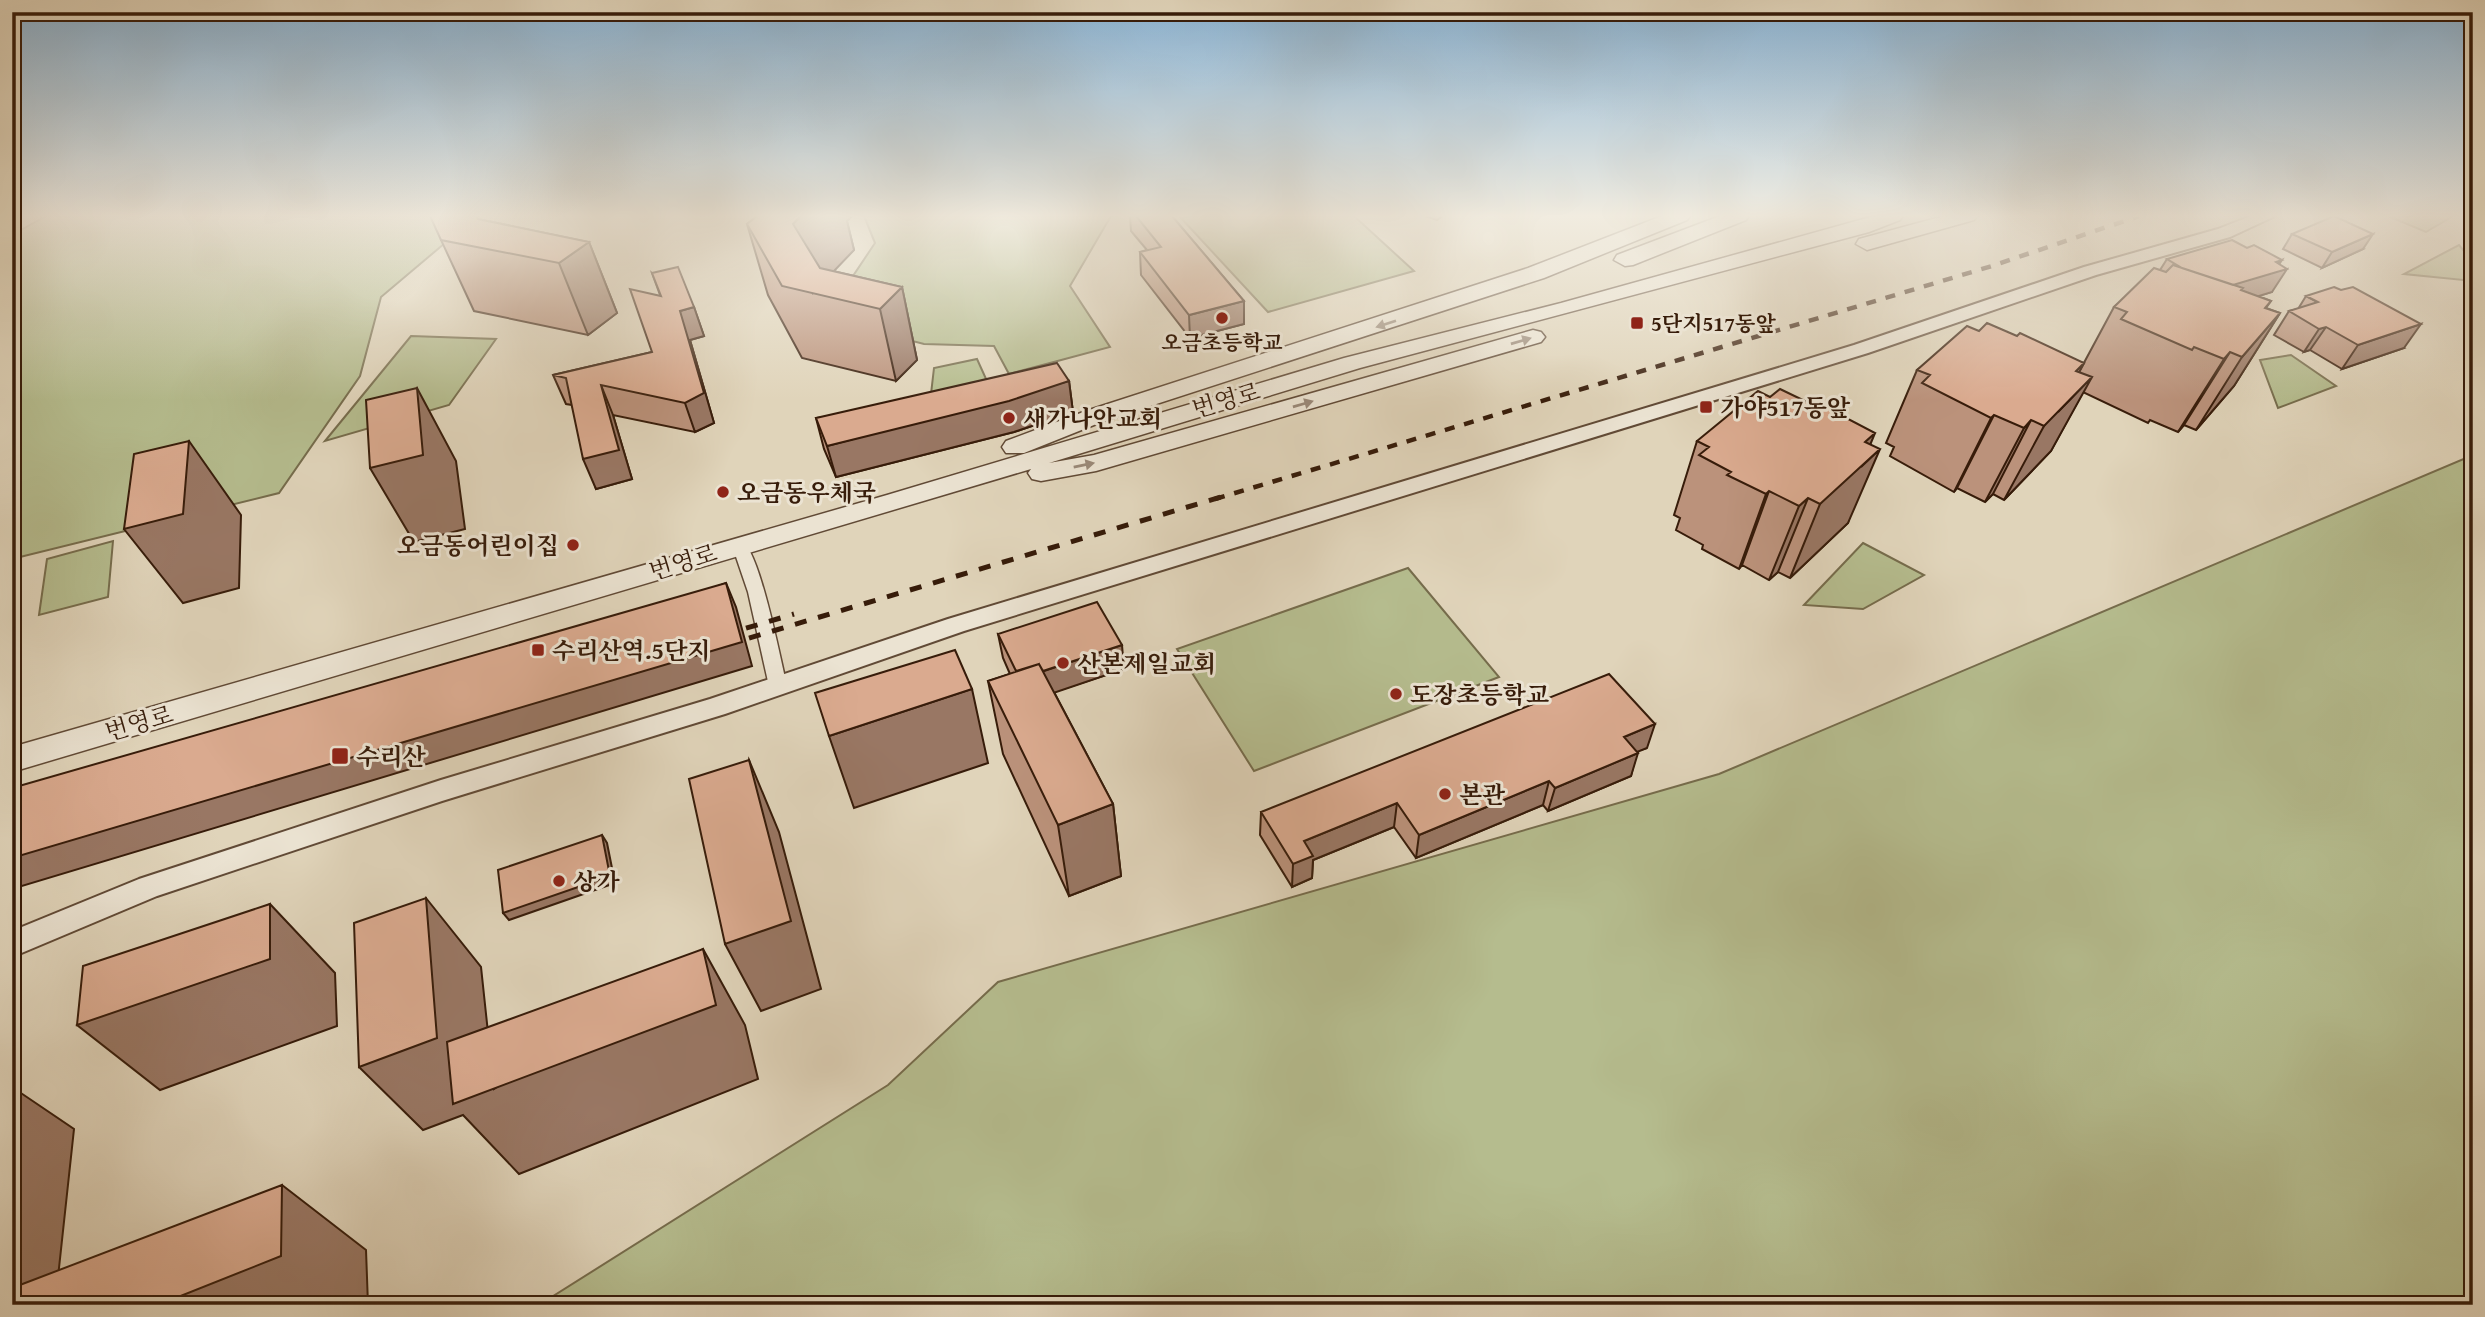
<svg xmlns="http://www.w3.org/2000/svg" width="2485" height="1317" viewBox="0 0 2485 1317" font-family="'Gentium Book Plus','Noto Serif KR',serif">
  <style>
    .green { fill: #b5bc8e; stroke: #766c4c; stroke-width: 2 }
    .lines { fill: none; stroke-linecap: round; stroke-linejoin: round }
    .pedestrian-casing { stroke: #614a36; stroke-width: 3 }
    .minor-casing { stroke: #614a36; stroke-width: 4 }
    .tertiary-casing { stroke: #614a36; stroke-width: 3 }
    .pedestrian { fill: #ebe3d2; fill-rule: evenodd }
    .minor { fill: #ebe3d2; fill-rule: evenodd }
    .tertiary { fill: #ebe3d2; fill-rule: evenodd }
    .rail-far1 { stroke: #371c0a; stroke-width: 4.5; stroke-dasharray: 10 10; stroke-linecap: butt }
    .rail { stroke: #371c0a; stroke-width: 5; stroke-dasharray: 12 12; stroke-linecap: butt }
    .wall { fill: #bb927b; stroke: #371c0a; stroke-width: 2 }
    .shaded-wall { fill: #997764; stroke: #371c0a; stroke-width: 2 }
    .building { fill: #daaa8f; stroke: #371c0a; stroke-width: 2 }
    .oneway { fill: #9a8978 }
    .poi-dot { fill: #8f2418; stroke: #ebe3d2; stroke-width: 2.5 }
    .labels { text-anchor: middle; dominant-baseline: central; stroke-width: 6; stroke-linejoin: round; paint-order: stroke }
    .far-poi-label { font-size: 21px; font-weight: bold; fill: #371c0a; stroke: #ebe3d2; text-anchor: start }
    .street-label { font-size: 24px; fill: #371c0a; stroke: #ebe3d2 }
    .poi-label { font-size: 24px; font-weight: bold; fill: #371c0a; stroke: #ebe3d2; text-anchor: start }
  </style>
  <rect width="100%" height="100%" fill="#e0d4ba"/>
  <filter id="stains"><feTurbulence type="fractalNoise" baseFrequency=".00286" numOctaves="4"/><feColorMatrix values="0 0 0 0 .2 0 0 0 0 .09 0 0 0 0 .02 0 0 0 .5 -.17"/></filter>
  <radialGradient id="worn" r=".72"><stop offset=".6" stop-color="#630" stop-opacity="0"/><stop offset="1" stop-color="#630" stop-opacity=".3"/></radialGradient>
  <!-- green -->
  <path class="green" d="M46 216H477L381 297 360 376 279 493 12 559V235Z
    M864 216H1111L1070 286 1110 347 1009 374 994 346 924 344 870 330 851 279 875 243Z
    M1189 216H1354L1414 271 1268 312 1181 218Z
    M2388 216H2453L2426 232Z
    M2459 245 2473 262V281L2404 274Z
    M411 336 496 339 449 405 325 441Z
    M2291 355 2336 386 2278 408 2260 360Z
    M977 359 987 381 931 394 934 368Z
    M2473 455V1305H539L888 1085 998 982 1719 774Z
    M113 541 108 597 39 615 47 559Z
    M1863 543 1924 575 1863 609 1804 605Z
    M1408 568 1499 677 1254 771 1177 649Z"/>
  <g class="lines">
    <!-- pedestrian casing -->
    <g class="pedestrian-casing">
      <path id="pedestrian" d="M740 540C759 545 781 663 787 686L784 691H772L769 686 748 592 732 545Z"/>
    </g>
    <!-- minor casing -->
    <g class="minor-casing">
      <path id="minor" d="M2251 216H2275L2230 237 2096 275 1868 353 964 631 725 714 442 801 157 896 12 957V931L139 879 441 780 710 699 948 619 1854 345 2084 267 2218 229Z"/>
    </g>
    <!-- tertiary casing -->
    <g class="tertiary-casing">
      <path id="tertiary" d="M1662 216H1690L1687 220 1544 278 1104 421 1024 453H1006L1002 447 1006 441 1086 411 1528 268Z
        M1720 216H1749L1746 220 1633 265 1625 266 1614 260 1617 255Z
        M1874 216H1903L1900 220 1869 232 1360 368 1049 463 1094 455 1533 330 1541 332 1545 337 1541 342 1096 471 1041 481 1032 479 1028 473 1031 469 12 772V747L887 495 1344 358 1561 303Z
        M1944 216H1977L1974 220 1867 250 1856 244 1859 239Z"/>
    </g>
    <!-- pedestrian -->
    <use href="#pedestrian" class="pedestrian"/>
    <!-- minor -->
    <use href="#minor" class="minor"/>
    <!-- tertiary -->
    <use href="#tertiary" class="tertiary"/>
    <!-- rail-far1 -->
    <path class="rail-far1" d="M1215 499 1992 266 2139 216"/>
    <!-- rail -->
    <path class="rail" d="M723 635 794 614
      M726 645 1221 497"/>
  </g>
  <!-- wall -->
  <path class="wall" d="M757 216H852L847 221 854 250 833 271 902 287 917 360 896 381 802 358 768 295 747 224Z
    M1130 216H1172L1244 301V324L1190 338 1141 275 1140 252 1147 250 1131 231Z
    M1425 216H1443L1437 220Z
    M478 219 589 242 617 313 588 335 474 311 441 240Z
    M2292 234 2363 249 2322 268 2283 249Z
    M2167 259 2279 264 2272 292 2258 296 2271 301 2266 308 2280 313 2234 386 2196 430 2184 425 2178 432 2150 420 2148 423 2083 392 2051 451 2004 500 1993 494 1985 502 1957 488 1954 492 1890 456 1894 447 1886 443 1917 370 1979 331 2084 363 2079 372 2114 307 2160 270Z
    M652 273 694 307 704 336 690 340 714 423 695 432 613 415 632 479 596 489 572 405 566 404 553 375 652 352 660 295Z
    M2306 296 2404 348 2342 369 2310 350 2304 352 2274 335 2289 311 2298 309Z
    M1069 381 1073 412 1014 432 836 477 824 449 816 418Z
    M1697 441 1870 444 1848 523 1790 578 1778 572 1769 580 1742 565 1739 569 1702 549 1703 545 1676 530 1680 518 1674 515Z
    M998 634 1124 669 1054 692 1113 804 1121 876 1069 896 1003 754 988 681 1010 674 1003 658Z
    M1647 748 1637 751 1631 776 1548 811 1543 805 1416 858 1394 827 1313 860 1312 878 1292 887 1260 835 1261 812Z"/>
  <!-- shaded-wall -->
  <path class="shaded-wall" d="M801 216H852L847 221 854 250 813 293 793 224Z
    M2373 234 2363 249 2322 268 2332 252Z
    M589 242 617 313 588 335 559 263Z
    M2282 260 2274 272 2287 269 2272 292 2233 304 2219 289Z
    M902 287 917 360 896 381 880 309Z
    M1244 301V324L1190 338 1189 315Z
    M694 307 704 336 690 340 714 423 695 432 685 403 680 311Z
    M2280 313 2234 386 2196 430 2242 357Z
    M2421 324 2404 348 2342 369 2358 345Z
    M2326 327 2310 350 2304 352 2319 329Z
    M2230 352 2184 425 2178 432 2224 359Z
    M2084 363 2058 412 2092 377 2051 451 2004 500 2044 426 2076 371Z
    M1069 381 1073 412 1014 432 836 477 827 446Z
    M601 385 613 415 632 479 596 489 583 459Z
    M417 388 456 461 465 529 414 542 370 468Z
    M1994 415 1957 488 1954 492 1991 418Z
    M2031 420 1993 494 1985 502 2024 428Z
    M1875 433 1861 467 1880 449 1848 523 1790 578 1820 504 1865 442Z
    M189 441 241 515 239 588 183 603 124 529Z
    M1769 491 1742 565 1739 569 1766 494Z
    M1808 498 1778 572 1769 580 1799 506Z
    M726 583 736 607 752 666 12 889V858Z
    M1122 645 1124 669 1024 703 1020 679Z
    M972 689 988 763 854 808 829 736Z
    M1655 724 1647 748 1617 760 1624 737Z
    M1638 753 1631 776 1548 811 1555 788Z
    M749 760 779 832 821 989 761 1011 725 944Z
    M1549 781 1543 805 1416 858 1419 835Z
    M1397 803 1394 827 1313 860 1312 878 1292 887 1293 864 1304 841Z
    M1113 804 1121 876 1069 896 1058 825Z
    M602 835 607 843 615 883 509 920 503 913Z
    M426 898 481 967 494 1089 703 949 745 1025 758 1079 519 1174 463 1115 423 1130 359 1067Z
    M270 904 335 973 337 1026 160 1090 77 1025Z
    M12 1087 74 1129 55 1305H12Z
    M282 1185 366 1250 368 1305H158Z"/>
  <!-- building -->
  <path class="building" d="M430 216H476L478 219 589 242 559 263 441 240Z
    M757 216H801L793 224 820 268 902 287 880 309 782 286 747 224Z
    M1136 216H1172L1244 301 1189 315 1140 252 1161 247Z
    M2334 216 2373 234 2332 252 2292 234Z
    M2232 240 2247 248 2254 245 2282 260 2276 262 2287 269 2233 285 2182 268 2167 259Z
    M2173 265 2243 288 2241 290 2271 301 2265 308 2280 313 2242 357 2230 352 2224 359 2194 347 2192 350 2121 319 2127 312 2114 307 2154 268 2166 272Z
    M678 267 694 307 680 311 704 393 685 403 601 385 619 450 583 459 566 378 553 375 652 352 630 289 661 296 652 273Z
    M2334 287 2341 290 2353 287 2421 324 2358 345 2326 327 2319 329 2289 311 2318 302 2306 296Z
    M1987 323 2017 336 2020 333 2084 363 2076 371 2092 377 2044 426 2031 420 2024 428 1994 415 1991 418 1922 383 1930 375 1917 370 1967 326 1979 331Z
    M1057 363 1069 381 1009 401 827 446 816 418Z
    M417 388 423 455 370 468 366 400Z
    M1780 389 1809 403 1812 400 1875 433 1865 442 1880 449 1820 504 1808 498 1799 506 1769 491 1766 494 1727 475 1731 472 1699 455 1709 447 1697 441 1758 391 1770 397Z
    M189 441 183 514 124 529 134 454Z
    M726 583 742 642 12 858V788Z
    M1097 602 1122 645 1043 671 1039 664 1016 671 998 634Z
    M955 650 972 689 829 736 815 693Z
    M1039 664 1113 804 1058 825 988 681Z
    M1609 674 1655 724 1624 737 1638 753 1555 788 1549 781 1419 835 1397 803 1304 841 1313 856 1293 864 1261 812Z
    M749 760 791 921 725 944 689 779Z
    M602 835 610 876 503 913 498 870Z
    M426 898 437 1038 359 1067 354 923Z
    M270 904V959L77 1025 83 966Z
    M703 949 716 1005 453 1104 447 1042Z
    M282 1185 281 1256 158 1305H12V1288Z"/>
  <!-- one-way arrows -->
  <defs><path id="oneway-solid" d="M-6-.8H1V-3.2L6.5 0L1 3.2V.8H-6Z" transform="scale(1.75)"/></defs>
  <g class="oneway">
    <use href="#oneway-solid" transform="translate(1386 324) rotate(162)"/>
    <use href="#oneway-solid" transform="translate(1521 341) rotate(-16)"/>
    <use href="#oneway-solid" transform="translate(1303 404) rotate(-16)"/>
    <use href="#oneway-solid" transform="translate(1084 465) rotate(-11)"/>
  </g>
  <!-- sky -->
  <linearGradient id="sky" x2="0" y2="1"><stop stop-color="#89b4d6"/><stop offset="0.54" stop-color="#f1ece0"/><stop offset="1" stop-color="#f1ece0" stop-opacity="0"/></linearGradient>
  <rect width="2485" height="400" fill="url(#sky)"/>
  <!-- markers -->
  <g class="poi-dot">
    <circle cx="1222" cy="318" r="7"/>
    <rect x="1630" y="316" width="14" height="14" rx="3.5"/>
    <rect x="1699" y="400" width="14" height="14" rx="3.5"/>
    <circle cx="1009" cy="418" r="7"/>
    <circle cx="723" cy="492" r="7"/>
    <circle cx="573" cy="545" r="7"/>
    <rect x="531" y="643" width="14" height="14" rx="3.5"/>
    <circle cx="1063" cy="663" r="7"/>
    <circle cx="1396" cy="694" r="7"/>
    <rect x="331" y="747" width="18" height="18" rx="3.5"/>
    <circle cx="1445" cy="794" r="7"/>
    <circle cx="559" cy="881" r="7"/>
  </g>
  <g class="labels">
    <!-- far-poi labels -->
    <g class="far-poi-label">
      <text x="1651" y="323">5단지517동앞</text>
      <text x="1222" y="342" text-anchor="middle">오금초등학교</text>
    </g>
    <!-- street labels -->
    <g class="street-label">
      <text transform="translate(1226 400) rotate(-16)">번영로</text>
      <text transform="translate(683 562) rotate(-17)">번영로</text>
      <text transform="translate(139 723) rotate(-16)">번영로</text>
    </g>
    <!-- poi labels -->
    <g class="poi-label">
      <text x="1720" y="407">가야517동앞</text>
      <text x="1023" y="418">새가나안교회</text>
      <text x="737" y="492">오금동우체국</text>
      <text x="559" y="545" text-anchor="end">오금동어린이집</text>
      <text x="552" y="650">수리산역.5단지</text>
      <text x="1077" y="663">산본제일교회</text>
      <text x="1410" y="694">도장초등학교</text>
      <text x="356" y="756">수리산</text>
      <text x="1459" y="794">본관</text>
      <text x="573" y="881">상가</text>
    </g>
  </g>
  <!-- margin -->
  <rect width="2485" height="1317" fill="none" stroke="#e0d4ba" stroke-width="42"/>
  <rect x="14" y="14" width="2457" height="1289" fill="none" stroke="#371c0a" stroke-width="3.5"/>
  <rect x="21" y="21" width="2443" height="1275" fill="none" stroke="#371c0a" stroke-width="2"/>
  <rect width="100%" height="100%" filter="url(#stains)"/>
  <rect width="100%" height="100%" fill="url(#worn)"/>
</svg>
